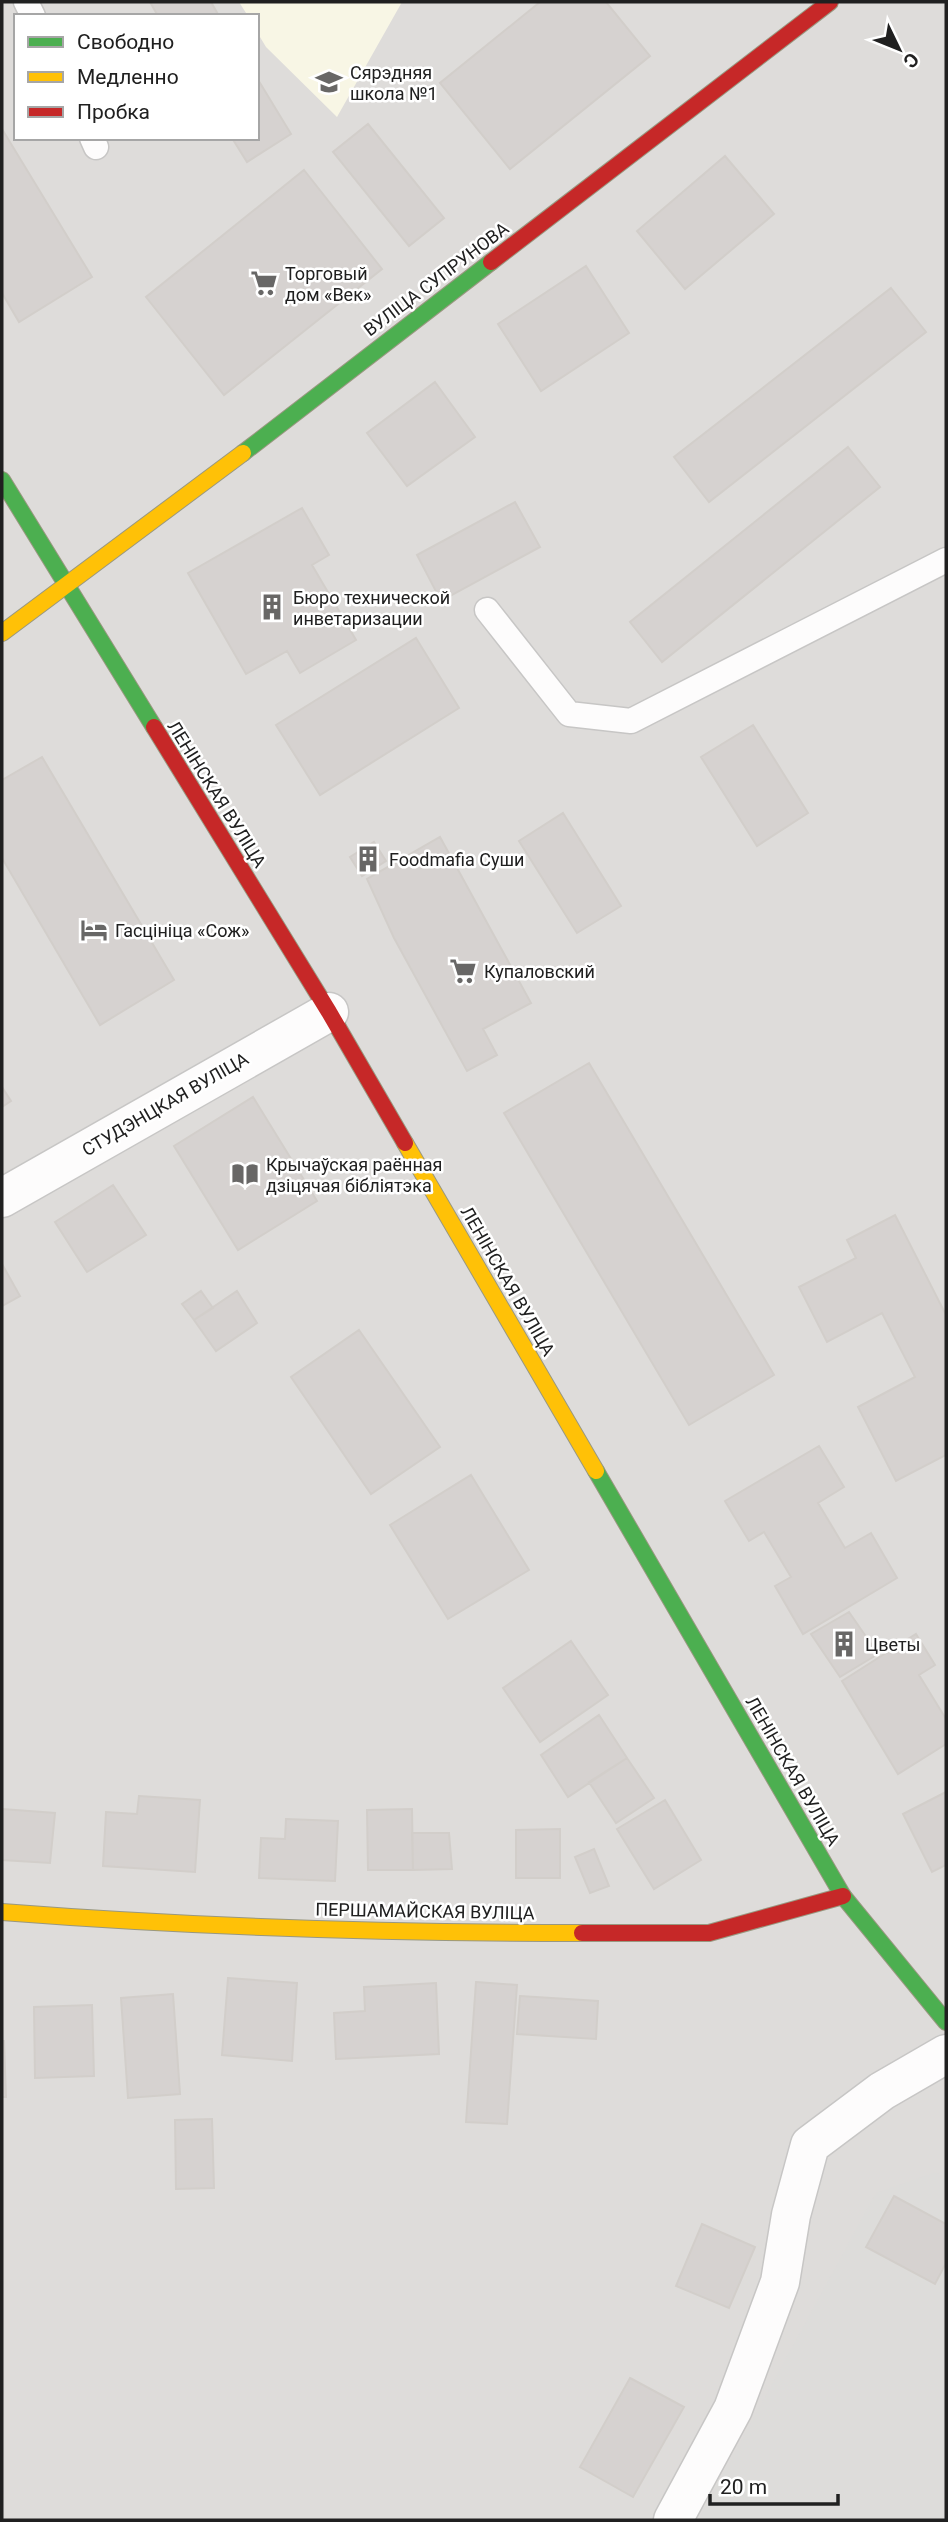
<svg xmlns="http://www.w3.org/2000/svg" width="948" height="2522" viewBox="0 0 948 2522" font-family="Roboto,sans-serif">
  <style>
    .residential { fill: #dedcda; fill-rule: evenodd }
    .education { fill: #f8f6e5 }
    .religious { fill: #dddcda }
    .building { fill: #d6d2d0; stroke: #d2ceca; stroke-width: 2 }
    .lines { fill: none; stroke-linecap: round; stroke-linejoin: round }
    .lane-casing { stroke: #c7c6c5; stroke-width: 27 }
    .street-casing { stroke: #c7c6c5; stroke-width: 41 }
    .fast-casing { stroke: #999880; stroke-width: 18 }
    .slow-casing { stroke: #999880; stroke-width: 18 }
    .jam-casing { stroke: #999880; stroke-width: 18 }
    .lane { stroke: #fdfcfc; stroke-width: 24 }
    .street { stroke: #fdfcfc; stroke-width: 38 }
    .fast { stroke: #4caf50; stroke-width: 16 }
    .slow { stroke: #ffc107; stroke-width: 16 }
    .jam { stroke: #c62828; stroke-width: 16 }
    .labels { text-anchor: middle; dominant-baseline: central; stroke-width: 5; stroke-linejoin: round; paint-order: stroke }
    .poi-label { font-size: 18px; fill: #202020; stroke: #fff; text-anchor: start }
    .street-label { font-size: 18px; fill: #202020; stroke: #fff }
  </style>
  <rect width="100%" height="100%" fill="#efece9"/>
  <!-- residential -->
  <path class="residential" d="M2 2H946V2520H2ZM16 16H257V138H16Z"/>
  <!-- education -->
  <path class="education" d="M239 2H402L337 117 266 47 257 32V16H248Z"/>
  <!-- religious -->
  <path class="religious" d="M936 2172 946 2181V2520H698L876 2193Z"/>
  <!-- building -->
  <path class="building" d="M150 2H211L219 16H158Z
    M540 2H606L650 56 510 169 440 83Z
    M257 78 291 134 247 162 232 138H257Z
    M368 124 444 218 409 246 333 152Z
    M2 129 92 277 19 322 2 293Z
    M725 156 774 214 685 289 637 231Z
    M304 170 382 269 224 395 146 297Z
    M586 266 629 333 541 391 498 324Z
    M891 288 926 332 709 502 674 457Z
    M435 382 475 437 407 486 367 433Z
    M848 447 880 487 662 662 630 622Z
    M515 502 540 547 441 601 417 555Z
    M302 508 329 555 312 565 356 640 300 673 287 651 246 674 188 573Z
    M416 638 459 708 320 795 276 725Z
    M753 725 808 813 757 846 701 757Z
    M42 757 174 980 100 1025 2 858V780Z
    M563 813 621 906 577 933 519 841Z
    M440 837 531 1003 483 1029 497 1055 467 1071 394 938 367 879Z
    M374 842 386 861 362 876 350 857Z
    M589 1063 774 1375 689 1425 504 1113Z
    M2 1087 11 1101 2 1107Z
    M253 1097 317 1201 238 1250 174 1146Z
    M113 1185 146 1235 87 1272 55 1222Z
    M895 1215 946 1315V1455L896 1481 858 1407 915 1377 882 1313 827 1342 799 1287 856 1258 847 1240Z
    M2 1264 20 1296 2 1306Z
    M201 1291 213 1308 194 1320 182 1304Z
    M237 1291 257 1323 216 1351 194 1320Z
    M359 1330 440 1447 371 1494 291 1377Z
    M819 1446 844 1487 818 1503 845 1548 871 1533 897 1578 803 1634 775 1586 791 1577 764 1532 749 1541 725 1501Z
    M471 1475 529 1570 448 1619 390 1525Z
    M849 1612 878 1654 840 1677 811 1634Z
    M916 1634 935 1665 919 1675 946 1719V1744L898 1774 842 1681Z
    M571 1641 608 1695 540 1742 503 1688Z
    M599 1715 627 1758 568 1797 541 1755Z
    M627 1758 654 1798 616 1823 589 1782Z
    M946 1792V1865L932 1872 903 1814Z
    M139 1796 200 1800 195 1872 103 1866 106 1812 137 1814Z
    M665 1800 701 1860 654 1889 617 1829Z
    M2 1809 55 1813 50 1863 2 1860Z
    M412 1809 413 1870H368L367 1810Z
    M286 1819 338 1821 335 1881 259 1878 261 1838 285 1839Z
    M560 1829V1878H516V1830Z
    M412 1833H449L452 1869 413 1870Z
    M594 1849 609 1886 590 1893 575 1857Z
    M228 1978 297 1983 292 2061 222 2055Z
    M476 1982 517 1985 507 2124 466 2122Z
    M436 1983 439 2054 336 2059 334 2013 365 2011 364 1987Z
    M173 1994 180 2094 128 2098 121 1998Z
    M520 1996 598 2001 596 2039 517 2034Z
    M92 2005 94 2076 35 2078 34 2007Z
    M2 2041H4L6 2097H2Z
    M212 2119 214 2188 176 2189 175 2120Z
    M894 2196 946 2224V2263L935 2284 866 2247Z
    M702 2224 755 2247 729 2308 676 2286Z
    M630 2378 684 2407 633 2497 580 2467Z"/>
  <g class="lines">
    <!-- lane casing -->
    <g class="lane-casing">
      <path id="lane" d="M26 2 33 16
        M92 138 96 147
        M487 610 569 714 631 721 946 560"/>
    </g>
    <!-- street casing -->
    <g class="street-casing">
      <path id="street" d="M2 1198 329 1012
        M673 2520 733 2409 780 2282 791 2215 810 2145 882 2091 946 2054"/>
    </g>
    <!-- fast casing -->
    <g class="fast-casing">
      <path id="fast" d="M243 453 491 262
        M2 480 154 727
        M596 1471 843 1896 946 2022"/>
    </g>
    <!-- slow casing -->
    <g class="slow-casing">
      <path id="slow" d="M2 633 243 453
        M405 1143 596 1471
        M2 1912C194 1927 390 1933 582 1933"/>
    </g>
    <!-- jam casing -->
    <g class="jam-casing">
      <path id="jam" d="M491 262 830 2
        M154 727 329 1012 405 1143
        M582 1933H709L843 1896"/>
    </g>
    <!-- lane -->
    <use href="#lane" class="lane"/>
    <!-- street -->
    <use href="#street" class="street"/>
    <!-- fast -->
    <use href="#fast" class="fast"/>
    <!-- slow -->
    <use href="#slow" class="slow"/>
    <!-- jam -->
    <use href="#jam" class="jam"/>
  </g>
  <!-- icons -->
  <defs>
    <g id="school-bare" transform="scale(2.1)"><path d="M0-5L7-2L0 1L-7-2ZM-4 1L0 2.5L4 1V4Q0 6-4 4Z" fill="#686766" stroke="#fff" stroke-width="2.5" paint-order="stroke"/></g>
    <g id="supermarket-bare" transform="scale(2.1)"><path d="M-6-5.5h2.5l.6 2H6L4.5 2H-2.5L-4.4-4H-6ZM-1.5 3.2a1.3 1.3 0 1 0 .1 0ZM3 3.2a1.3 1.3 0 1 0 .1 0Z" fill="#686766" stroke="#fff" stroke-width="2.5" paint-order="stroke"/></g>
    <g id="building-bare" transform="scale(2.1)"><path d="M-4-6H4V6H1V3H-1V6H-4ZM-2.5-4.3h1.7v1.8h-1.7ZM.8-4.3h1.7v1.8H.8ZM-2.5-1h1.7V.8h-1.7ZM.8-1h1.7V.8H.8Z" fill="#686766" stroke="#fff" stroke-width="2.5" paint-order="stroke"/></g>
    <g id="hotel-bare" transform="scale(2.1)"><path d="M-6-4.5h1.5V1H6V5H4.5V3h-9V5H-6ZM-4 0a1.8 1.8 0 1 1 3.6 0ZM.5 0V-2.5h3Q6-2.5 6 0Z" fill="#686766" stroke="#fff" stroke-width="2.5" paint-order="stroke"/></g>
    <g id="library-bare" transform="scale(2.1)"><path d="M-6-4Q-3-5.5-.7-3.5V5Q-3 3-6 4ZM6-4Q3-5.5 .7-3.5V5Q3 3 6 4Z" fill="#686766" stroke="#fff" stroke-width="2.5" paint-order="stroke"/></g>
  </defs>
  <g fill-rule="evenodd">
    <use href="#school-bare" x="329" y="82"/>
    <use href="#supermarket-bare" x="264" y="283"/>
    <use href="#building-bare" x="272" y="607"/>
    <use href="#building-bare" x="368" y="859"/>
    <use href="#hotel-bare" x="94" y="930"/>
    <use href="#supermarket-bare" x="463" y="971"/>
    <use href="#library-bare" x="245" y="1174"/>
    <use href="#building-bare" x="844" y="1644"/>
  </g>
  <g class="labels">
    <!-- poi labels -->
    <g class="poi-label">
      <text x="350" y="72">Сярэдняя<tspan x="350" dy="21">школа №1</tspan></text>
      <text x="285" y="273">Торговый<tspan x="285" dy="21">дом «Век»</tspan></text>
      <text x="293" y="597">Бюро технической<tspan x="293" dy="21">инветаризации</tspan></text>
      <text x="389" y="859">Foodmafia Суши</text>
      <text x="115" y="930">Гасцініца «Сож»</text>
      <text x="484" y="971">Купаловский</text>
      <text x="266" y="1164">Крычаўская раённая<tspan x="266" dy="21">дзіцячая бібліятэка</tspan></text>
      <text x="865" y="1644">Цветы</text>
    </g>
    <!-- street labels -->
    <g class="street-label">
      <text transform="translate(436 279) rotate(-37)">ВУЛІЦА СУПРУНОВА</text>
      <text transform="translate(217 794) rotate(58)">ЛЕНІНСКАЯ ВУЛІЦА</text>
      <text transform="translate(165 1104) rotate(-30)">СТУДЭНЦКАЯ ВУЛІЦА</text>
      <text transform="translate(508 1281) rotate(60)">ЛЕНІНСКАЯ ВУЛІЦА</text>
      <text transform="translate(793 1771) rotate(60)">ЛЕНІНСКАЯ ВУЛІЦА</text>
      <text transform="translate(425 1911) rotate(1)">ПЕРШАМАЙСКАЯ ВУЛІЦА</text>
    </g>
  </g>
  <!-- border -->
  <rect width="948" height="2522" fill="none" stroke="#202020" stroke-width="7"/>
  <!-- legend -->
  <rect x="14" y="14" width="245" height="126" fill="#ffffff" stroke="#a6a6a6" stroke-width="2"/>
  <rect x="28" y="37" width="35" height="10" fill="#4caf50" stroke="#a6a6a6" stroke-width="2"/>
  <text x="77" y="49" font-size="21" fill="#202020">Свободно</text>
  <rect x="28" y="72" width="35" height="10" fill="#ffc107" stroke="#a6a6a6" stroke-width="2"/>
  <text x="77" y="84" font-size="21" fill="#202020">Медленно</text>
  <rect x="28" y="107" width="35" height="10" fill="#c62828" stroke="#a6a6a6" stroke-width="2"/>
  <text x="77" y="119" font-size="21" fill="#202020">Пробка</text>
  <!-- north arrow -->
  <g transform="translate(899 49) rotate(133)" stroke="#ffffff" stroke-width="5" paint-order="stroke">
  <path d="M0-5L12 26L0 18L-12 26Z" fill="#202020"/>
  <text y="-10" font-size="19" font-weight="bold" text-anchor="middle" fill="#202020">С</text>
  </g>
  <!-- scale -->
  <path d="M710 2494v10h128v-10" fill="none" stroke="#202020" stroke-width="3.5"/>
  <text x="720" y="2494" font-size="21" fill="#202020" stroke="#ffffff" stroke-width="5" paint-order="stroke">20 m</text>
</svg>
